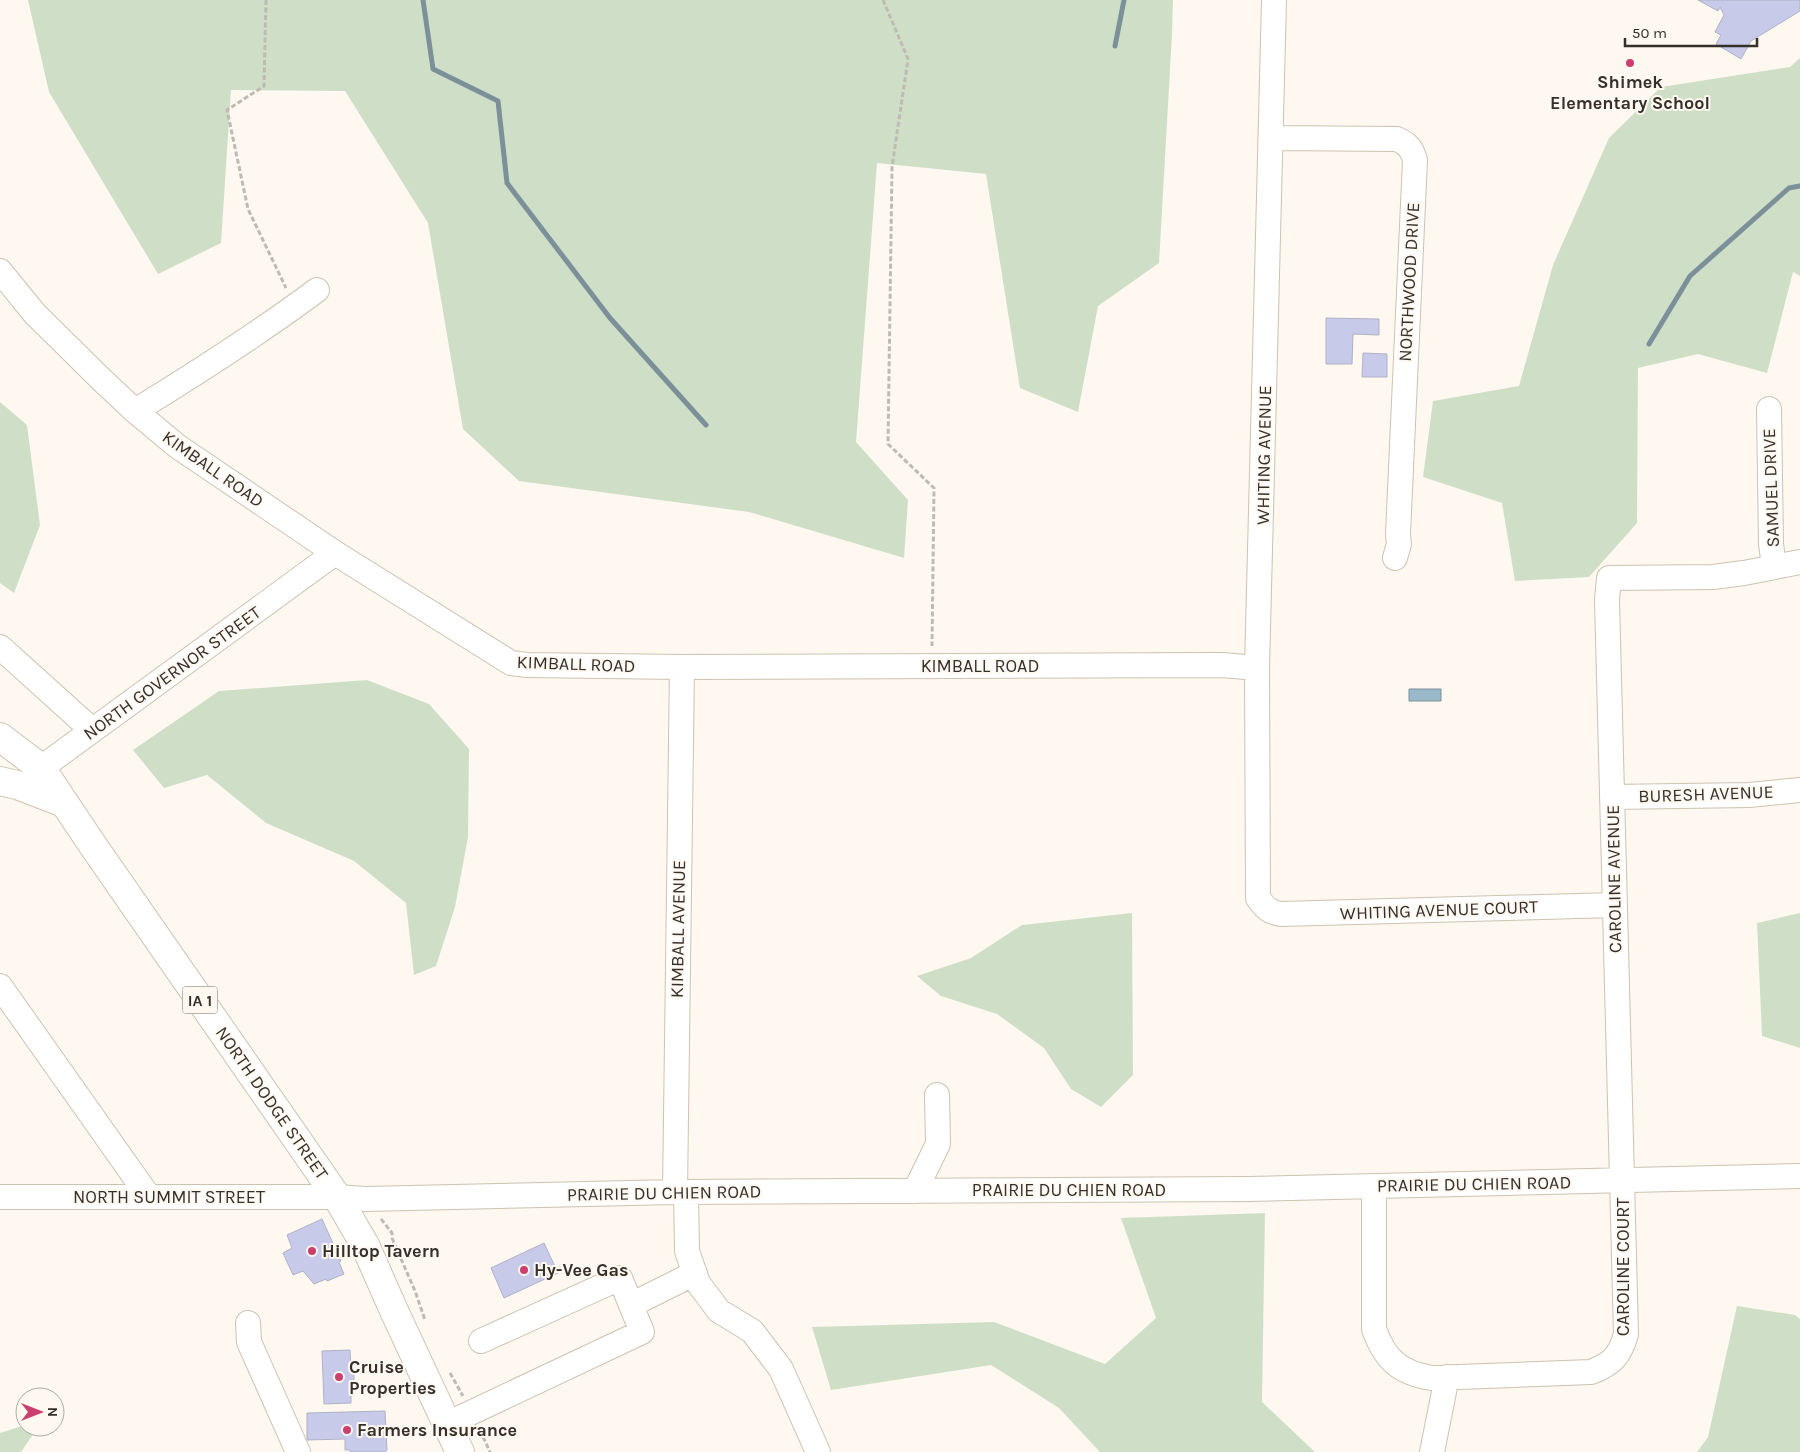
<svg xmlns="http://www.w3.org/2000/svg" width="1800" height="1452" viewBox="0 0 1800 1452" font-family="Karla,sans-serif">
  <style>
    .green { fill: #cfdfc7 }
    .water { fill: #99b9ca; stroke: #7b9099 }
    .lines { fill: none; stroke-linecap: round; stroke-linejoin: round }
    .stream { stroke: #7b9099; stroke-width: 5 }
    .building { fill: #c7cbe9; stroke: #afb1c5 }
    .minor-casing { stroke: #cec2b0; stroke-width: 26 }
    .major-casing { stroke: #cec2b0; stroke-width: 30 }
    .path { stroke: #bfbab3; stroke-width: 3; stroke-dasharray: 5 2.5; stroke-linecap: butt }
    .minor { stroke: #fff; stroke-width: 24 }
    .major { stroke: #fff; stroke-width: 28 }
    .poi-dot { fill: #cb3f6f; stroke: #fef8f1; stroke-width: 2 }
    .labels { text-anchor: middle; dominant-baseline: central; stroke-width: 4; stroke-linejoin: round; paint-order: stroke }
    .shield { fill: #fef8f1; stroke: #716b64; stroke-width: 1 }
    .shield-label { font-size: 16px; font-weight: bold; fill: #342f28 }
    .poi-label { font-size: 18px; font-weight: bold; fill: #342f28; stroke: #fef8f1; text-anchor: start }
    .street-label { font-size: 18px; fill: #342f28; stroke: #fef8f1 }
  </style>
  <rect width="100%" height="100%" fill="#fef8f1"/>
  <!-- green -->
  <path class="green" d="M28 0H1173L1172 35 1159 263 1098 306 1078 412 1020 388 986 174 877 163 856 442 908 500 904 558 749 512 519 481 463 429 428 223 345 91 231 90 221 243 158 274 49 92Z
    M1800 58V276L1793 272 1767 373 1698 354 1638 368 1637 523 1589 577 1515 581 1502 503 1423 477 1433 401 1519 386 1553 265 1609 138 1661 87 1790 67Z
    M0 402 27 425 40 525 14 593 0 583Z
    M367 680 429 704 469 749 468 837 455 907 436 966 414 975 406 903 354 861 266 823 207 775 164 788 133 750 219 691Z
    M1132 913 1133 1075 1101 1107 1071 1089 1044 1048 997 1014 941 996 917 976 971 958 1022 925Z
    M1800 913V1048L1762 1036 1757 923Z
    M1265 1213 1262 1402 1315 1452H1100L1059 1408 991 1365 831 1390 812 1327 994 1322 1105 1364 1156 1318 1121 1218Z
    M1737 1306 1795 1315 1800 1319V1452H1697L1708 1437Z
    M25 1425V1427H38L21 1452H0V1433Z"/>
  <!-- water -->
  <path class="water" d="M1409 689H1441V701H1409Z"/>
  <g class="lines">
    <!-- stream -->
    <path class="stream" d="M423 0 433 69 498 101 507 183 610 318 706 425
      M1115 46 1124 0
      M1649 344 1690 276 1789 188 1800 186"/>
  </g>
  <!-- building -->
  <path class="building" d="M1698 0H1800V11L1751 41 1741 59 1716 44 1721 35 1715 32 1724 15 1720 7 1718 11Z
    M1326 318 1379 319V335L1353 334 1352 364H1326Z
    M1363 353 1387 354V377H1362Z
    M322 1219 341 1261 339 1262 344 1274 327 1281 326 1279 314 1284 303 1271 293 1275 283 1253 292 1248 287 1235Z
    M544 1243 558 1273 504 1298 491 1268Z
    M350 1350 351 1369H354V1384H351V1403L324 1404 322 1351Z
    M385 1411 387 1450 385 1452H350V1450H345V1439L307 1440V1413Z"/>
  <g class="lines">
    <!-- minor casing -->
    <g class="minor-casing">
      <path id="minor" d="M1274 0 1257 668 1258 898C1265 908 1269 912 1281 914L1614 905
        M1271 138 1397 139C1408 144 1412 149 1415 160L1398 534 1399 544 1395 558
        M0 271 35 314 103 381 135 411 177 446 335 553 511 663 527 665 682 667 1222 665 1257 668
        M1769 409 1771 544 1774 566
        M135 411C197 373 258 334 317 290
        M0 647 92 730
        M41 768 335 553
        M1612 797 1749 795 1800 790
        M0 986 149 1197
        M1374 1187V1329C1385 1360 1400 1373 1432 1378L1591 1372C1612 1364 1620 1356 1626 1334L1607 600 1609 578 1713 577 1744 573 1800 562
        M915 1191 938 1144 937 1095
        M675 1192 682 667
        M686 1192 687 1251 698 1283 719 1311 752 1331 781 1369 818 1452
        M0 1197H337L365 1199 675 1192 1249 1189 1800 1176
        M248 1323 249 1342 298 1452
        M481 1341 620 1278 631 1305
        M447 1424 642 1332 631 1305 695 1273
        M1432 1452 1447 1377"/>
    </g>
    <!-- major casing -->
    <g class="major-casing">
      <path id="major" d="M0 737 41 768 94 847 337 1197 365 1245 395 1313 460 1452
        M0 781 17 785 64 803"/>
    </g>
    <!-- path -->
    <path class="path" d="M266 0 264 86 227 110 248 209 286 288
      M883 0 908 59 892 167 888 444 934 488 932 646
      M381 1219 392 1233V1238L415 1291 425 1320
      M450 1373 463 1396
      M480 1430 490 1452"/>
    <!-- minor -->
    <use href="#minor" class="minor"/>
    <!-- major -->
    <use href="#major" class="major"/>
  </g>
  <!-- markers -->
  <g class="poi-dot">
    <circle cx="1630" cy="63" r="5"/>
    <circle cx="312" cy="1251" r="5"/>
    <circle cx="524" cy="1270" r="5"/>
    <circle cx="339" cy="1377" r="5"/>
    <circle cx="347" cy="1430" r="5"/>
  </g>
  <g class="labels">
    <!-- shield labels -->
    <rect class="shield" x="182.5" y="986.5" width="35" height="27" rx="4"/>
    <g class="shield-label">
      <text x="200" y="1000">IA 1</text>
    </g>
    <!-- poi labels -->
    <g class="poi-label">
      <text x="1630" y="82" text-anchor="middle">Shimek<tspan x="1630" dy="21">Elementary School</tspan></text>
      <text x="322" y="1251">Hilltop Tavern</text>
      <text x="534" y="1270">Hy-Vee Gas</text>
      <text x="349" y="1367">Cruise<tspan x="349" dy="21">Properties</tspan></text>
      <text x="357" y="1430">Farmers Insurance</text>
    </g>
    <!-- street labels -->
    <g class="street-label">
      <text transform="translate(1409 282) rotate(-87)">NORTHWOOD DRIVE</text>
      <text transform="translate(1264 455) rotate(-89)">WHITING AVENUE</text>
      <text transform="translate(213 469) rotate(35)">KIMBALL ROAD</text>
      <text transform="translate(1771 488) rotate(-92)">SAMUEL DRIVE</text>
      <text transform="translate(576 664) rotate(2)">KIMBALL ROAD</text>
      <text x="980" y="666">KIMBALL ROAD</text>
      <text transform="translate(172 673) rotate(-36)">NORTH GOVERNOR STREET</text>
      <text transform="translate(1706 794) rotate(-2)">BURESH AVENUE</text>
      <text transform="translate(1614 879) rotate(-91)">CAROLINE AVENUE</text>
      <text transform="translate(1439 910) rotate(-2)">WHITING AVENUE COURT</text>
      <text transform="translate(678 929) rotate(-89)">KIMBALL AVENUE</text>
      <text transform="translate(272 1103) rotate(55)">NORTH DODGE STREET</text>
      <text transform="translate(1474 1184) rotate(-1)">PRAIRIE DU CHIEN ROAD</text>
      <text x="1069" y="1190">PRAIRIE DU CHIEN ROAD</text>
      <text transform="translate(664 1193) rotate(-1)">PRAIRIE DU CHIEN ROAD</text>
      <text x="169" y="1197">NORTH SUMMIT STREET</text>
      <text transform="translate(1623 1267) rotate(-90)">CAROLINE COURT</text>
    </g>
  </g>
  <!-- north arrow -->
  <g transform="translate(40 1412) rotate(90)"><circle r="24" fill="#fef8f1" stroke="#ada8a1"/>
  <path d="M0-4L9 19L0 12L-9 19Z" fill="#cb3f6f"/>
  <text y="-8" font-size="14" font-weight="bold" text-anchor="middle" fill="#342f28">N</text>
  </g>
  <!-- scale -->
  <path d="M1625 38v8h132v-8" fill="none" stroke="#342f28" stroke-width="2.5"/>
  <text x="1632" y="38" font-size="15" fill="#342f28" stroke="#fef8f1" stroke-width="4" paint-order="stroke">50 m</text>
</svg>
